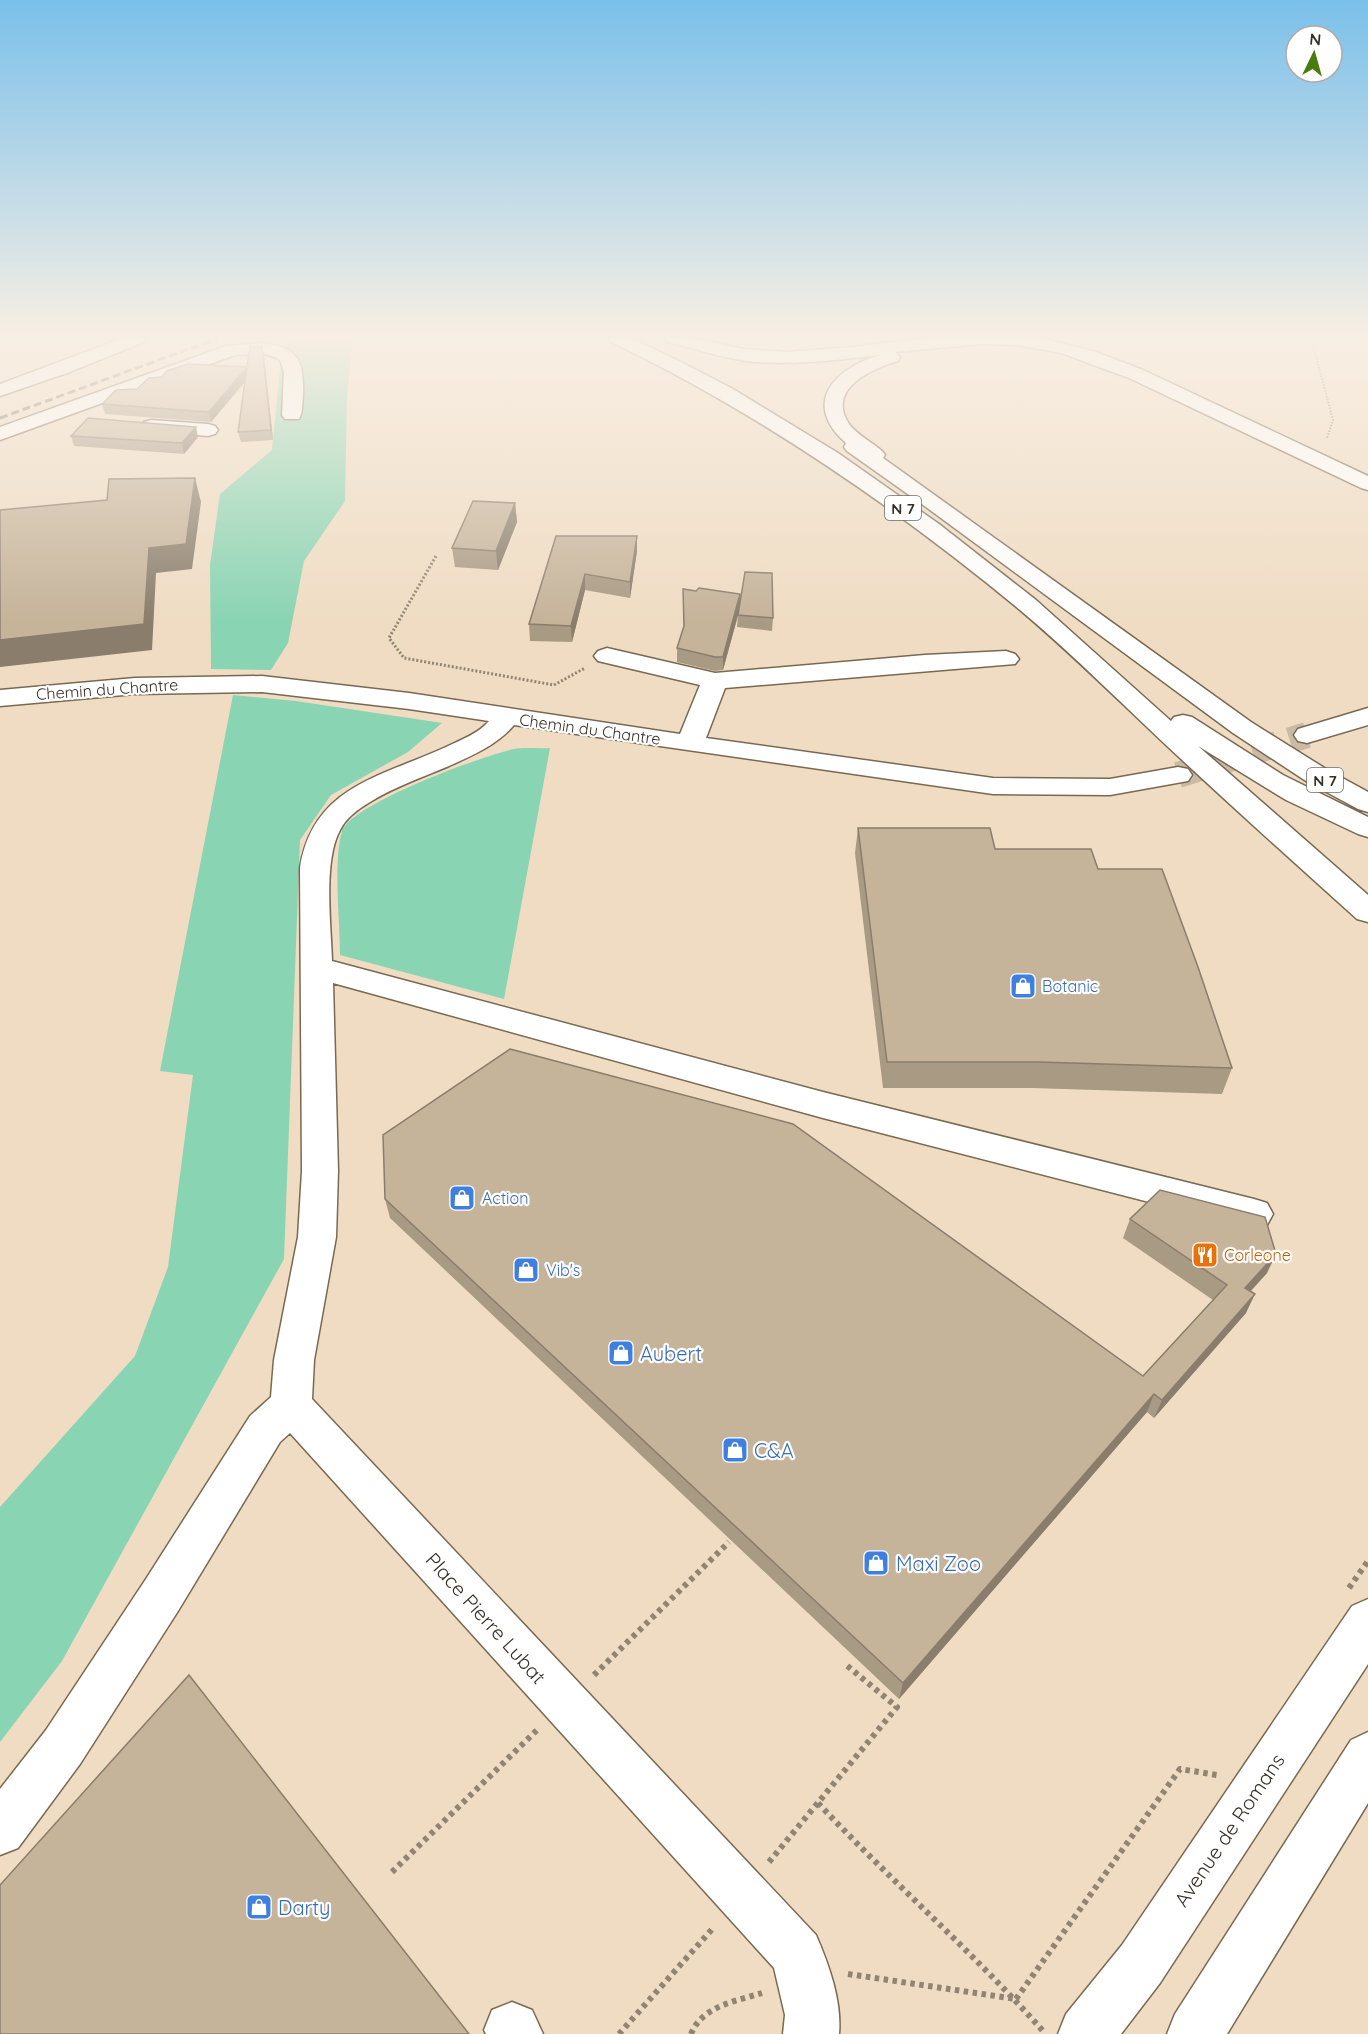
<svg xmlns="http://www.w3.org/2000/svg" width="1368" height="2034" viewBox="0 0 1368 2034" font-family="Quicksand,sans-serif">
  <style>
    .green { fill: #89d4b3 }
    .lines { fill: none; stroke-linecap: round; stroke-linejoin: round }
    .minor-tunnel { stroke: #cab9a3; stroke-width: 26; stroke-dasharray: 26 13; stroke-linecap: butt }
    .minor-casing { stroke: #796952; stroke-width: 3 }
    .major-casing { stroke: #796952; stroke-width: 3 }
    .highway-casing { stroke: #796952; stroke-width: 3 }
    .path-far2 { stroke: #918473; stroke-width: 2; stroke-dasharray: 1.5 1.5; stroke-linecap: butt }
    .path-far1 { stroke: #918473; stroke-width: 3; stroke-dasharray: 2 2; stroke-linecap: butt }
    .path { stroke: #918473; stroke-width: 6; stroke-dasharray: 4.5 4.5; stroke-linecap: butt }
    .minor { fill: #fff; fill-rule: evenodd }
    .major { fill: #fff; fill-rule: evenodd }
    .highway { fill: #fff; fill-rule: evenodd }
    .rail { stroke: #7c7060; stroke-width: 3; stroke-dasharray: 8 4; stroke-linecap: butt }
    .wall { fill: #a99a84 }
    .shaded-wall { fill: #8a7d6c }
    .building { fill: #c5b39a; stroke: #8a7d6c; stroke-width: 1.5 }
    .labels { text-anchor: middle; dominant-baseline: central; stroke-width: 4.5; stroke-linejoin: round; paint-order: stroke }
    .shield { fill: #fff; stroke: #726d66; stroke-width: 1.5 }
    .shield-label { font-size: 15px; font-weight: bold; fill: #362f25 }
    .street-label { font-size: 16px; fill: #362f25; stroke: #fff }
    .shop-label { font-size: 16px; fill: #366cbe; stroke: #fff; text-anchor: start }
    .food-label { font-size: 16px; fill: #c56008; stroke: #fff; text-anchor: start }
    .near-shop-label { font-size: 20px; fill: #366cbe; stroke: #fff; text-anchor: start }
    .near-street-label { font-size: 20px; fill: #362f25; stroke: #fff }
  </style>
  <rect width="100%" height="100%" fill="#efdcc3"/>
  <!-- green -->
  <path class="green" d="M283 338H353L347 395 345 501 304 561 288 643 271 670 211 669 210 565 220 494 272 450Z
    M233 695 296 701 442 723 408 752 331 795 300 840 284 1259 62 1661 0 1742V1507L135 1356 168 1267 193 1075 160 1071Z
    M550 748 504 999 340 955C340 919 333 863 342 831 351 804 484 755 514 749 525 747 538 749 550 748Z"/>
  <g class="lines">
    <!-- minor-tunnel -->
    <path class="minor-tunnel" d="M1178 775 1307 735"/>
    <!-- minor casing -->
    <g class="minor-casing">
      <path id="minor" d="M123 338H147L144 342 67 373 0 396V384Z
        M264 343C300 348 304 363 303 396 302 404 303 413 299 419H285L282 415 284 372 280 360C267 351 250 354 235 355L0 440V427L226 346Z
        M151 420 208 424 215 426 218 430 215 434 208 436 144 430 141 426 144 422Z
        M607 648 715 673 925 655 1006 651 1015 654 1019 659 1015 664 725 688 706 738 993 778 1110 779 1178 767 1188 769 1192 775 1188 781 1110 795 993 794 514 725C497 745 473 755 449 766 423 777 394 787 370 802 358 809 346 818 340 830 323 861 331 925 332 961L823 1092 1254 1199 1267 1203 1273 1214 1267 1225 1254 1229 823 1118 333 983 338 1171 336 1237 314 1360 312 1399 816 1935C829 1965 842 2001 839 2034H783L785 2015 774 1968 290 1433 280 1442 178 1611 80 1764 18 1848 0 1855V1789L46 1730 146 1579 250 1416 271 1397 274 1360 298 1237 302 1171 300 868C313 786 381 777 446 747 461 740 479 733 489 721L409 709 262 692 135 694 0 706V690L135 678 262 676 409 693 680 734 700 685 598 661 594 656 598 651Z
        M1368 708V725L1307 743 1298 741 1294 735 1298 729Z
        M512 2002 532 2010 543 2034H486L484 2030 492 2010Z"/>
    </g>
    <!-- major casing -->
    <g class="major-casing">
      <path id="major" d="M1368 1599V1664L1160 1983 1121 2034H1058L1066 2014 1122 1945 1352 1606Z
        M1368 1732V1803L1227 2034H1167L1175 2014 1351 1740Z"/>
    </g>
    <!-- highway casing -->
    <g class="highway-casing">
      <path id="highway" d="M608 338H631L679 361 733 389 838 453 939 524 1036 600 1171 721 1174 717 1183 715 1192 717 1283 775 1368 817V837L1358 834 1286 800 1198 746 1368 895V922L1357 919C1298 866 1239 813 1181 759 1127 709 1076 657 1020 610 893 505 759 413 611 342Z
        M665 338H693L744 349 787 352 852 347 926 338H1041L1096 352 1143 370 1368 476V490L1361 488 1129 378 1061 353 1016 345 983 344 895 352 900 357 898 361C871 369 826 389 849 424 857 435 872 442 882 451L885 455 883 458 1251 722 1326 769 1368 792V812L1358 809 1306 781 1233 733 926 507 847 451 844 447 846 443C801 404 834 368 880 355 838 360 796 365 754 362 725 359 696 349 668 342Z"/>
    </g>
    <!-- path-far2 -->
    <path class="path-far2" d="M1311 338 1333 420 1327 438"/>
    <!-- path-far1 -->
    <path class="path-far1" d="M436 556 389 638 404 658 554 685 585 668"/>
    <!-- path -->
    <path class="path" d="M1349 1588 1368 1561
      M594 1675 729 1542
      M818 1803C891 1881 972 1951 1043 2031
      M769 1862 897 1707 845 1664
      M392 1872 537 1730
      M848 1974 1016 1999
      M1016 1999 1180 1769 1217 1775
      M619 2034 714 1927
      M691 2034C702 2006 736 2001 762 1993"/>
    <!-- minor -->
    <use href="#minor" class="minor"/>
    <!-- major -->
    <use href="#major" class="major"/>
    <!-- highway -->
    <use href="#highway" class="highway"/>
    <!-- rail -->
    <path class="rail" d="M0 418 219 338"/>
  </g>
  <!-- wall -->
  <path class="wall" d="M262 347 264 356 273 440 241 442 238 432 245 382 211 422 105 414 102 404 137 389 162 377 247 367Z
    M71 436 198 437 184 454 74 446Z
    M515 503 517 522 498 570 455 567 452 548Z
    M556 536 637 551 630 598 585 590 572 642 530 641 529 624Z
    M696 591 740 594V600L773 618 772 631 737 627 738 616 723 670 715 671 677 662V648Z
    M858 828 995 849 1098 869 1232 1068 1222 1094 1032 1088H883L855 853Z
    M385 1199 1143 1376 1213 1300 1123 1238 1130 1219 1267 1273 1250 1292 1246 1313 1154 1418 1147 1412 899 1699 390 1218Z"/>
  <!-- shaded-wall -->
  <path class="shaded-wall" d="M262 347 264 356 273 440 271 430Z
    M247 367 249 377 211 422 209 412Z
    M196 427 198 437 184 454 182 443Z
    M195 478 201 502 192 569 156 573 152 650 0 667V640L149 548Z
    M515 503 517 522 498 570 496 551Z
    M637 536V551L630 598V582Z
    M585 574V590L572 642 571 626Z
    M740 594V607L723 670V657Z
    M1276 1254 1267 1273 1236 1307 1245 1288Z
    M1255 1294 1246 1313 1154 1418 1162 1400Z
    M1154 1394 1147 1412 899 1699 903 1683Z"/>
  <!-- building -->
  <path class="building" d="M250 346 262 347 271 430 238 432 247 367 209 412 102 404 116 390 137 389 149 378 162 377 167 371 188 364 247 367Z
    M88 418 196 427 182 443 71 436Z
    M195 478 186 544 149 548 144 624 0 640V510L107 500 109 479Z
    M473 501 515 503 496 551 452 548Z
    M556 536H637L630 582 585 574 571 626 529 624Z
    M745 572 772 573 773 618 738 615Z
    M699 588 740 594 723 657H715L677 648 684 626 683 589 696 591Z
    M858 828H990L995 849H1091L1098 869H1162L1198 967 1232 1068 1039 1062H887Z
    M510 1049 793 1124 1143 1376 1227 1285 1130 1219 1160 1190 1265 1217 1276 1254 1245 1288 1255 1294 1162 1400 1154 1394 903 1683 385 1199 383 1135Z
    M189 1675 469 2034H0V1885Z"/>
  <!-- sky -->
  <linearGradient id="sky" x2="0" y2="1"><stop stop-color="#7ac0ea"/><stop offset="0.54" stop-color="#f8efe4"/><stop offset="1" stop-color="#f8efe4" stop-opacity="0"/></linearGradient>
  <rect width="1368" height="622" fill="url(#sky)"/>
  <!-- icons -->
  <defs>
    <g id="shop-square" transform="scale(1.35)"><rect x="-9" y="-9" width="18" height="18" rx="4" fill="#3f7fe0" stroke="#fff"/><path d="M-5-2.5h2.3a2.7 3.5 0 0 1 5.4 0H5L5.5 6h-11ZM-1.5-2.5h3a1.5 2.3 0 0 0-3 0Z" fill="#fff"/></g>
    <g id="restaurant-square" transform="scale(1.35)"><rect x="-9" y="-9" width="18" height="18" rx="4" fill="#e8710a" stroke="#fff"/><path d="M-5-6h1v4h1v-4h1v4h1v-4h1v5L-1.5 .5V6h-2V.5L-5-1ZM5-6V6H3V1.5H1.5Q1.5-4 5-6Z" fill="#fff"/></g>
  </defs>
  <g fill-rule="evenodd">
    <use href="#shop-square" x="1023" y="986"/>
    <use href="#shop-square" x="462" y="1198"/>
    <use href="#restaurant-square" x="1205" y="1255"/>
    <use href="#shop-square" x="526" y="1270"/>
    <use href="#shop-square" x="621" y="1353"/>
    <use href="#shop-square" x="735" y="1450"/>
    <use href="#shop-square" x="876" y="1563"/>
    <use href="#shop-square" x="259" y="1907"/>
  </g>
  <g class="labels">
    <!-- shield labels -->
    <g class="shield">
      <rect x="885" y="496" width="36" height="24" rx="4.5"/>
      <rect x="1307" y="768" width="36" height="24" rx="4.5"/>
    </g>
    <g class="shield-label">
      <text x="903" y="508">N 7</text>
      <text x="1325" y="780">N 7</text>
    </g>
    <!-- street labels -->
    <g class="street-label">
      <text transform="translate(107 689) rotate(-4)">Chemin du Chantre</text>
      <text transform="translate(590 729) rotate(8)">Chemin du Chantre</text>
    </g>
    <!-- shop labels -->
    <g class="shop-label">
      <text x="1042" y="986">Botanic</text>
      <text x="482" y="1198">Action</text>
      <text x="546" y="1270">Vib's</text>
    </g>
    <!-- food labels -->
    <g class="food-label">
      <text x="1224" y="1255">Corleone</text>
    </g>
    <!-- near-shop labels -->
    <g class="near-shop-label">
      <text x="640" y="1353">Aubert</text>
      <text x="754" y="1450">C&amp;A</text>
      <text x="896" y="1563">Maxi Zoo</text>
      <text x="278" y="1907">Darty</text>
    </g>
    <!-- near-street labels -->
    <g class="near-street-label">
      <text transform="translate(486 1618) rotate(48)">Place Pierre Lubat</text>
      <text transform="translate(1229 1830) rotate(-56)">Avenue de Romans</text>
    </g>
  </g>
  <!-- north arrow -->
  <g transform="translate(1314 54) rotate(5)"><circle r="28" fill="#ffffff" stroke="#afaca8" stroke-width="1.5"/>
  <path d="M0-4.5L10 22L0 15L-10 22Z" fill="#487c0d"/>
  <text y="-9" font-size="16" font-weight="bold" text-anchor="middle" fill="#362f25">N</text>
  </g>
</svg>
